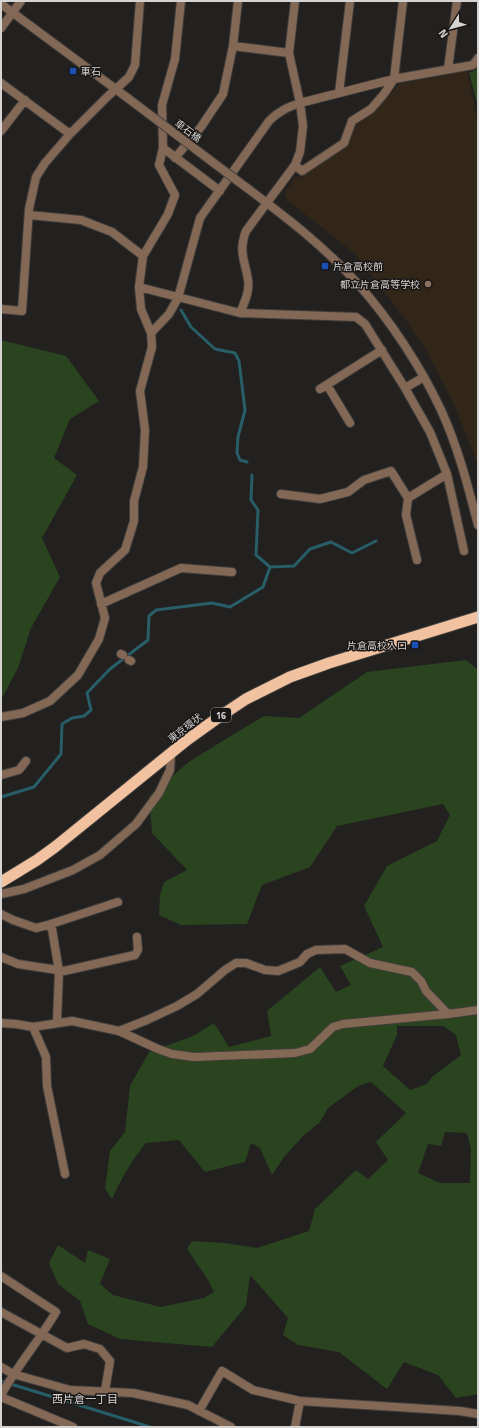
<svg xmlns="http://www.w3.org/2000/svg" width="479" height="1428" viewBox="0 0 479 1428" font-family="'Titillium Web','Noto Sans JP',sans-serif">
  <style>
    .education { fill: #322618 }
    .green { fill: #29441f; fill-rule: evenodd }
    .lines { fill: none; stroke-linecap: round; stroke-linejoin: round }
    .stream { stroke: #275e67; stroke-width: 3 }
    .minor-casing { stroke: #403e3c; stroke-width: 10 }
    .tertiary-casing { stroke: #403e3c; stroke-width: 10 }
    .trunk-casing { stroke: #403e3c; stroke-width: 13 }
    .minor { stroke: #836855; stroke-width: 8 }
    .tertiary { stroke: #836855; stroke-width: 8 }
    .trunk { stroke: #f2c2a0; stroke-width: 11 }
    .tertiary-bridge-casing { stroke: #403e3c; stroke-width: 10; stroke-linecap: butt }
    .tertiary-bridge { stroke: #836855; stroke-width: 8 }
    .transit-dot { fill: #1a4fb4; stroke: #191716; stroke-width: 1.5 }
    .education-dot { fill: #8d6e63; stroke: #191716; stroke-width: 1.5 }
    .labels { text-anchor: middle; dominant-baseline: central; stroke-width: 3; stroke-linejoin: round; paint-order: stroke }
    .shield { fill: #191716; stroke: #9d9b9a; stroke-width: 1 }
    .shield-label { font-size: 9px; font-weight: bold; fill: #d6d4d3 }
    .poi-label { font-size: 10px; fill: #d6d4d3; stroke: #191716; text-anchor: start }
    .street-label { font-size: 10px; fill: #d6d4d3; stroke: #191716 }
    .neighbourhood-label { font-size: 11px; fill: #d7d3d2; stroke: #191716 }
  </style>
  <rect width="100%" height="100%" fill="#23211f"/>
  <!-- education -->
  <path class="education" d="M467 71 477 120H478V465L454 404 426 350 403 316 354 253 286 199 285 192 296 177H301L346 148 357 124 374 113 399 84Z"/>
  <!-- green -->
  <path class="green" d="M478 69V106L469 73Z
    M1 340 66 356 99 401 70 419 54 458 77 475 42 538 60 577 31 628 18 668 1 700Z
    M466 660 478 670V1394L456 1398 438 1375 404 1362 387 1389 339 1352 298 1345 283 1335 288 1318 250 1275 246 1306 212 1347 120 1339 88 1324 80 1301 58 1284 49 1263 58 1245 85 1263 88 1250 110 1259 100 1284 113 1295 161 1307 204 1298 214 1292 208 1280 187 1249 192 1241 225 1243 257 1248 309 1231 315 1209 356 1170 368 1179 388 1160 376 1142 406 1113 371 1082 358 1086 328 1108 320 1122 303 1136 284 1157 272 1175 260 1148 251 1143 245 1162 205 1172 179 1140 146 1143C132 1160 121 1179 112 1199L105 1189 110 1151 125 1132 130 1086 149 1052 193 1036 214 1023 229 1047 271 1036 267 1011 320 967 336 992 351 985 340 966 383 947 364 906 387 866 437 841 450 815 443 804 337 826 310 867 262 885 247 924 181 925 159 915 160 895 164 882 187 870 152 833 149 796 190 761 264 716 299 718 367 672ZM397 1026H443L456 1035 461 1055 432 1077 427 1084 410 1090 383 1066 397 1035ZM445 1132 467 1133 471 1149 470 1183H440L418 1173 428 1144 441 1146Z"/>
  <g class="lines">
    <!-- stream -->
    <path class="stream" d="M181 310 191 327 215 349 235 353 239 361 245 410 238 437 237 453 240 460 247 462
      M252 475 251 500 258 510 256 555 270 567
      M1 797 34 787 61 754 62 724 72 718 84 716 91 710 87 693 110 669 148 640 149 616 156 610 212 603 230 607 263 587 270 567 294 566 310 549 331 542 352 553 376 541
      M1 1381 150 1427"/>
    <!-- minor casing -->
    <g class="minor-casing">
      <path id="minor" d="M1 28 21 1
        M233 46 289 53
        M448 69 457 1
        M1 83 70 134
        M339 93 350 1
        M1 131 25 100
        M163 148 220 191
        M175 158 201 127 223 94 233 46 238 1
        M295 165 302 171 344 143 352 121 371 109 384 94 394 79 403 1
        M29 215 81 220 112 232 143 256
        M139 287 240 313 356 317 365 324 405 388 424 377
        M1 309 22 311 29 209 36 177 45 163 70 134 107 97 129 77 135 65 140 1
        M240 313C244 303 250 292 248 280 245 260 238 252 246 231L295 165 300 152 303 126 300 103 289 53 295 1
        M151 333 141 309 139 287 143 256 168 214 175 195 159 165 163 148 162 105 175 59 181 1
        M327 385 350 423
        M320 389 382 350
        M447 474 464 551
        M281 494 320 499 348 492 364 480 391 471 408 498 447 474 430 432 405 388
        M408 498 406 515 417 560
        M101 604 181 568 232 572
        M121 654 123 655
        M129 660 131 661
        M1 717 23 713 50 701 78 675 99 639 105 618 96 583 100 573 125 550 134 521V501L143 467 145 430 140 391 152 347 151 333 169 314 178 298 200 218 269 121C279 111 288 107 300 103L394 79 473 65 478 58
        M1 775 19 770 26 761
        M1 894 24 889 73 870 100 855 136 824 159 793 170 770 171 754
        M1 914 13 920 36 928 48 925 52 929 59 971 57 1023
        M48 925 118 902
        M1 957 18 964 64 971 135 955 138 950 137 937
        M1 1023 16 1024 33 1027 72 1021 119 1031 158 1049 172 1054 194 1057 295 1053 310 1049 333 1027 343 1024 448 1014 478 1010
        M33 1027 46 1057 47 1086 65 1174
        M119 1031 147 1020 177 1006 197 994 225 970 236 963H246L265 970 278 971 300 962 307 954 316 950 345 949 370 963 412 972 421 981 426 991 448 1014
        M1 1276 56 1312C39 1341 17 1366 1 1395
        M1 1312 67 1348 84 1344 100 1349 110 1361 105 1391
        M1 1367 13 1374 70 1390 133 1393 188 1405 231 1427
        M1 1397 73 1427
        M199 1411 222 1371 253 1390 300 1401 460 1411 478 1414
        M295 1427 300 1401"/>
    </g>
    <!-- tertiary casing -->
    <g class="tertiary-casing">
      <path id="tertiary" d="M1 4 125 96
        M239 182C281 213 323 245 358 284 390 320 421 367 441 410 458 447 468 486 478 525"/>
    </g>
    <!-- trunk casing -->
    <g class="trunk-casing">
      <path id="trunk" d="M1 882 37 860 55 847 187 740 219 717 246 699 290 677 329 663 478 617"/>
    </g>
    <!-- minor -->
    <use href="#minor" class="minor"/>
    <!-- tertiary -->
    <use href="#tertiary" class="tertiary"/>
    <!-- trunk -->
    <use href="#trunk" class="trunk"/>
    <!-- tertiary-bridge casing -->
    <g class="tertiary-bridge-casing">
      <path id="tertiary-bridge" d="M125 96 239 182"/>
    </g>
    <!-- tertiary-bridge -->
    <use href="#tertiary-bridge" class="tertiary-bridge"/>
  </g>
  <!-- markers -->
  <g class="transit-dot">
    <rect x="69" y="67" width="8" height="8" rx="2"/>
    <rect x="321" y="262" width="8" height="8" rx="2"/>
    <rect x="411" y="641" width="8" height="8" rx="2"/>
  </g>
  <circle class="education-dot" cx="428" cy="284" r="4"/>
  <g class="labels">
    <!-- shield labels -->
    <rect class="shield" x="211" y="708" width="20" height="14" rx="3"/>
    <g class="shield-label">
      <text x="221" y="715">16</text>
    </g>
    <!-- poi labels -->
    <g class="poi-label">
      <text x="81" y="71">車石</text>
      <text x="333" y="266">片倉高校前</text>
      <text x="420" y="284" text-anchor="end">都立片倉高等学校</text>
      <text x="407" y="645" text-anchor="end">片倉高校入口</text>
    </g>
    <!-- street labels -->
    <g class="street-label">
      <text transform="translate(188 131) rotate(37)">車石橋</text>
      <text transform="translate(185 728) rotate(-38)">東京環状</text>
    </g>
    <!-- neighbourhood labels -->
    <g class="neighbourhood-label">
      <text x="85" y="1399">西片倉一丁目</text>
    </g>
  </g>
  <!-- border -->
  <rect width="479" height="1428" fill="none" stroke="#d6d4d3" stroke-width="4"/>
  <!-- north arrow -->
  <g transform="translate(451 28) rotate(234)" stroke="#191716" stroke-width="3" paint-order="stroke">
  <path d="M0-3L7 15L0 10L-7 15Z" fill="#d6d4d3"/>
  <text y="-6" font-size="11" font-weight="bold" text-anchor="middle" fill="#d6d4d3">N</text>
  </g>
</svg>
